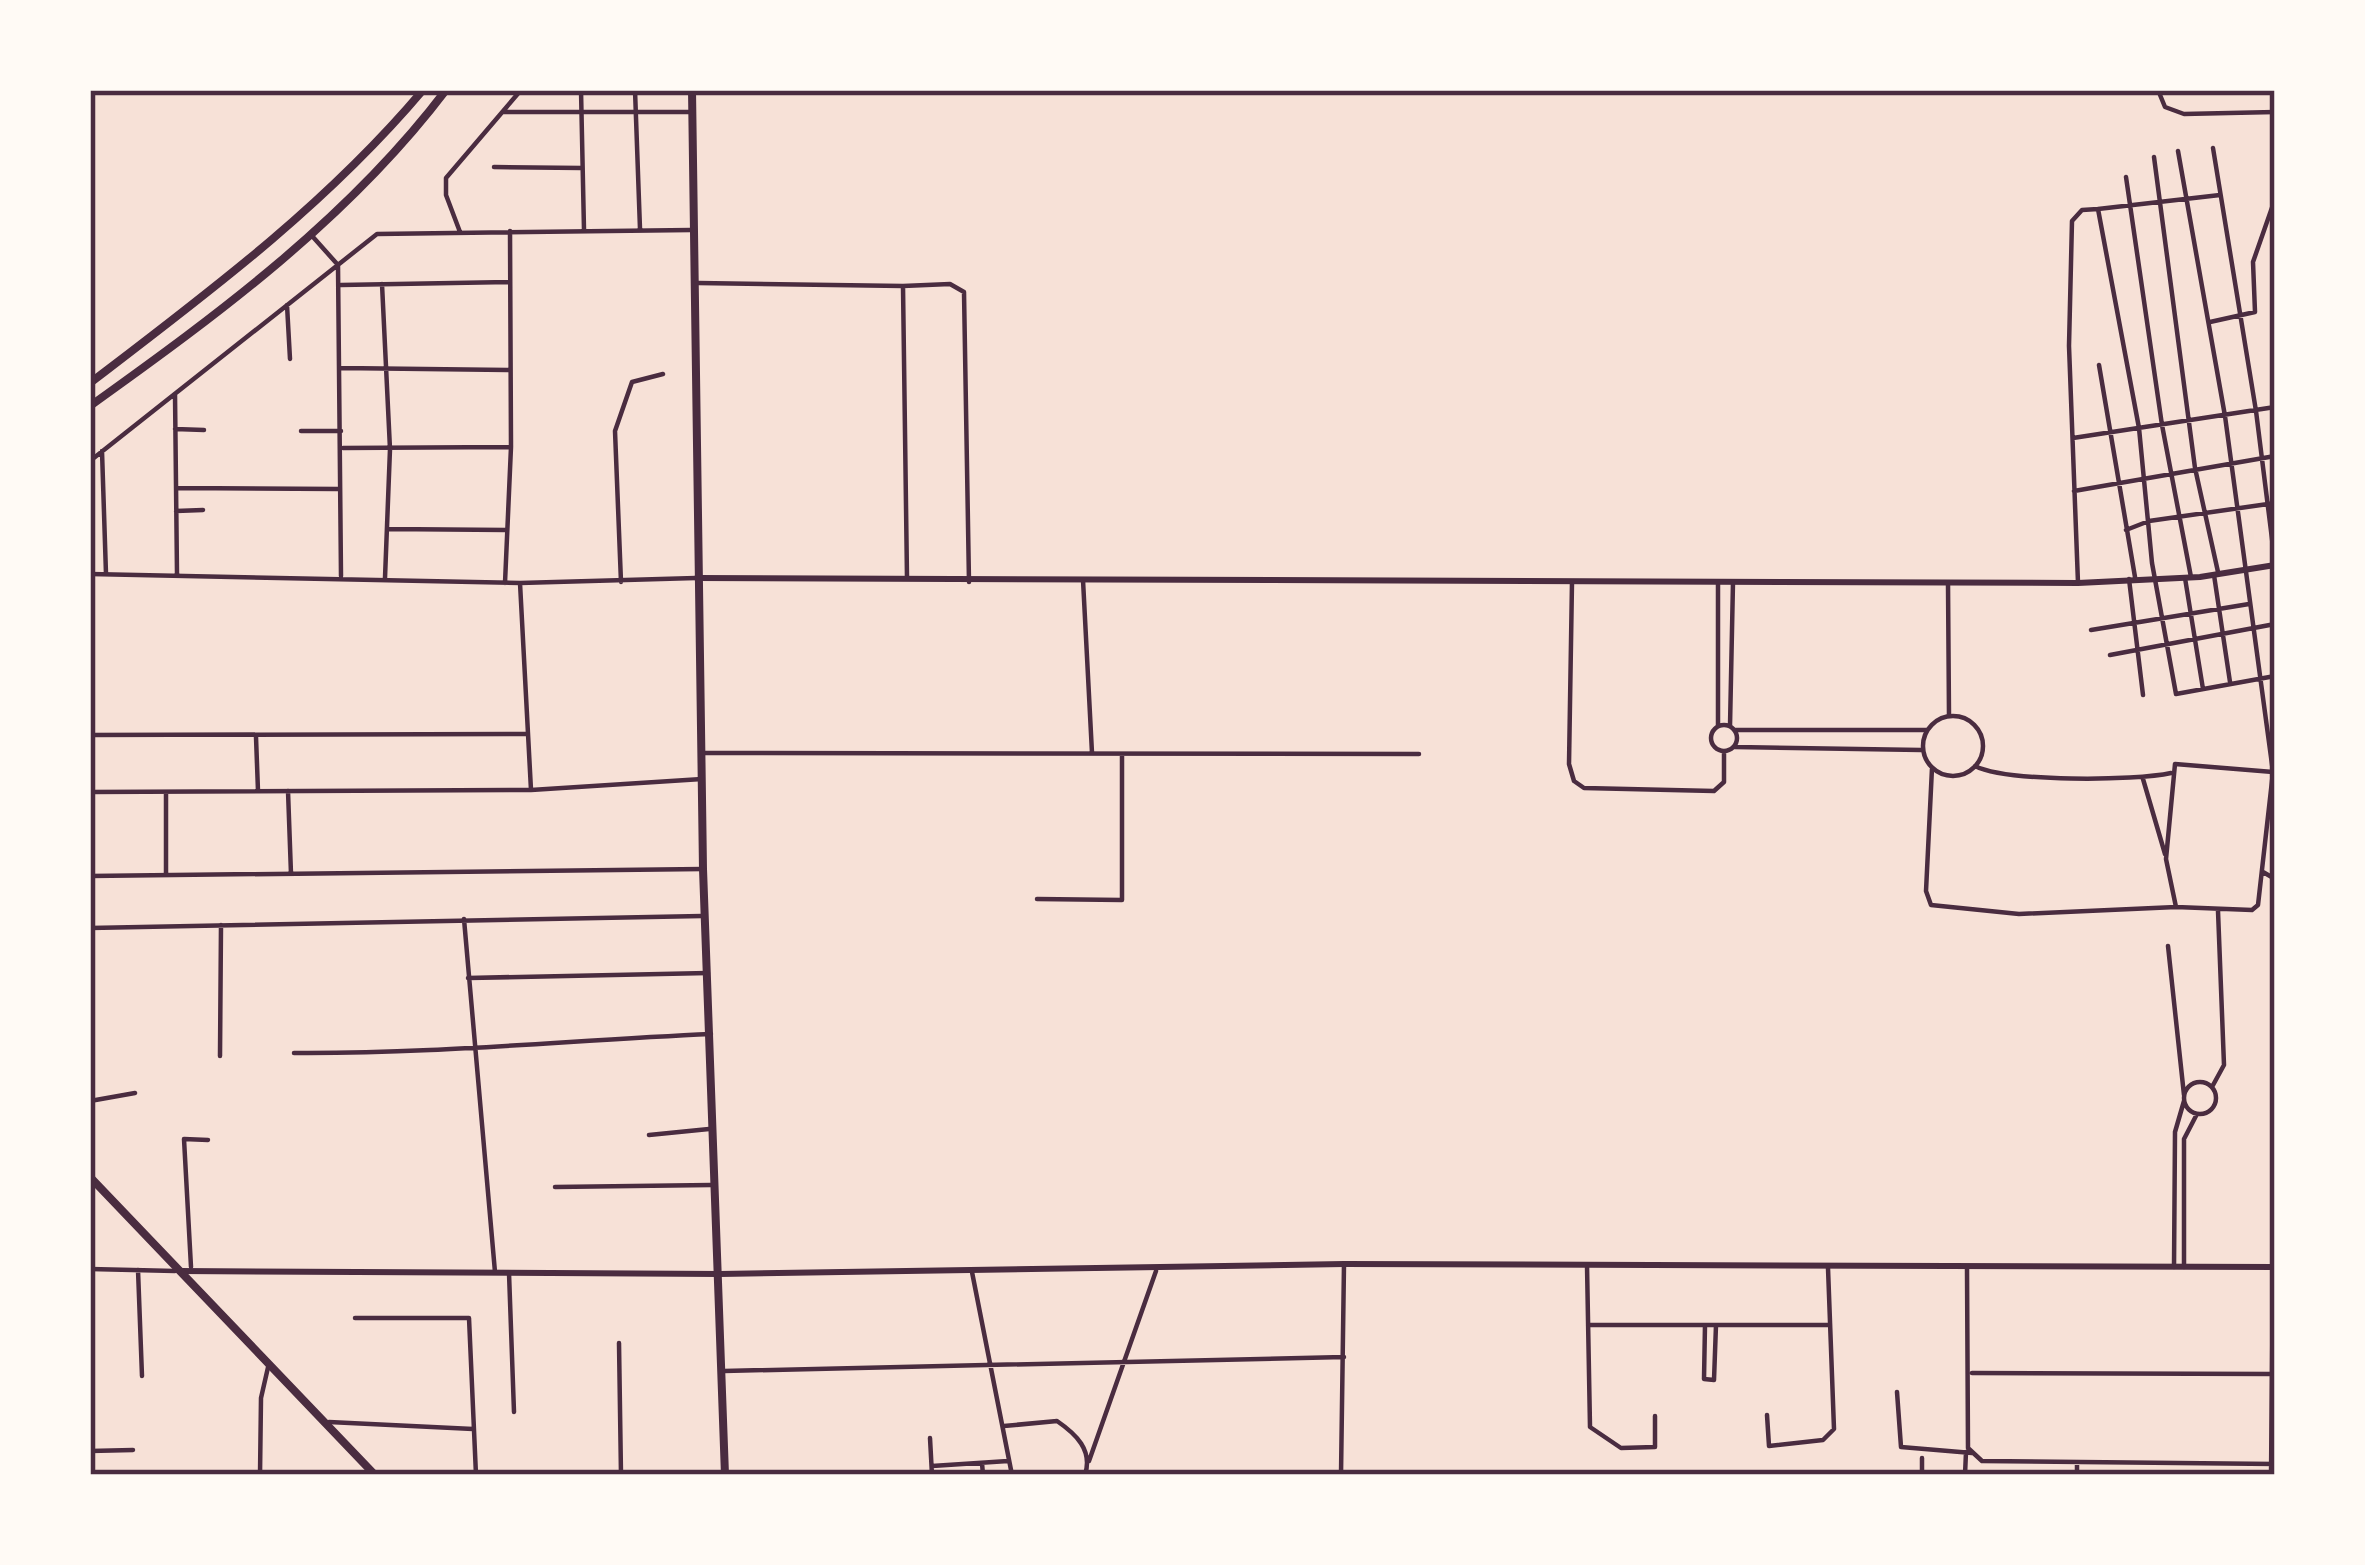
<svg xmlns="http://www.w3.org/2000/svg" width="2365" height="1565" viewBox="0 0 2365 1565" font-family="'Fira Sans',sans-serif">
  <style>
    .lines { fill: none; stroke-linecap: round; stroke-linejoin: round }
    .minor { stroke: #4a2c40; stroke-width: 4.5 }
    .tertiary { stroke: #4a2c40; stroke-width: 6 }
    .primary { stroke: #4a2c40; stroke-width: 8 }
    .trunk { stroke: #4a2c40; stroke-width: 8 }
    .neatline { fill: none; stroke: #4a2c40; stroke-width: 4.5 }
  </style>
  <rect width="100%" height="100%" fill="#f7e1d7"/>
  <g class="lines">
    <!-- minor -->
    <path class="minor" d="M581 90 584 230
      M635 90 640 229
      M2158 90 2165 107 2184 114 2275 112
      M504 112H691
      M2213 148 2256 411 2275 563
      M2178 151 2225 416 2273 772 2258 905 2252 910 2176 907 2166 859 2175 764 2273 772
      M2154 157 2195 468 2218 572
      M494 167 582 168
      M2126 177 2162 425 2191 577
      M2220 195 2098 209 2139 428 2152 563 2176 694 2275 676
      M460 232 446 195V178L521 90
      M313 237 338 265 341 576
      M698 283 903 286 907 578
      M382 284 390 449 385 578
      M341 285 509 282
      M903 286 950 284 964 292 969 582
      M287 305 290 359
      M2210 322 2255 312 2253 262 2275 199
      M2099 365 2135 577
      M340 368 508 370
      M175 394 177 574
      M175 429 204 430
      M301 431H341
      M2073 438 2275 407
      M343 448 511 447
      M102 451 106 574
      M90 461 377 234 691 230
      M176 488 338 489
      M2074 491 2275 456
      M176 511 203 510
      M387 529 506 530
      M2126 530 2149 521 2275 503
      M90 574 520 583 696 578
      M2214 575 2230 682
      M2185 578 2203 689
      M2129 579 2143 695
      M1083 580 1092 753
      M621 582 615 431 632 382 663 374
      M1572 582 1569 764 1574 781 1584 788 1714 791 1724 782V752
      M505 583 511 447 510 231
      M520 583 531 790
      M1948 583 1949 716
      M2078 583 2069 346 2072 221 2082 210 2098 209
      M2091 630 2249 604
      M2110 655 2275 624
      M1923 746a30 30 0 1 1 60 0a30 30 0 1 1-60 0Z
      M1711 738a13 13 0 1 1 26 0a13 13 0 1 1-26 0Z
      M1718 726V582
      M1730 726 1733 582
      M1735 730H1927
      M90 735 528 734
      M256 737 258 791
      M1735 747 1921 750
      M702 753 1419 754
      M1975 766C2006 782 2135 781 2171 773
      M1932 768 1926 891 1931 905 2019 914 2176 907
      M2143 779 2165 854
      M288 791 291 874
      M90 792 531 790 702 779
      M166 792V875
      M2263 872 2275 879
      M90 876 703 869
      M1037 899 1122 900V755
      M464 919 495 1272
      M90 928 702 916
      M2168 946 2184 1095
      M468 978 708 973
      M294 1053C433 1054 572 1040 711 1034
      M220 1056 221 925
      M2184 1098a16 16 0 1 1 32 0a16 16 0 1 1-32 0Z
      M2212 1087 2224 1065 2218 911
      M90 1101 135 1093
      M649 1135 709 1129
      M555 1187 711 1185
      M1587 1265 1590 1427 1621 1448 1655 1447V1416
      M191 1267 184 1139 208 1140
      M2174 1267 2175 1132 2184 1101
      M2184 1267V1139L2197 1114
      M1967 1268 1968 1448 1982 1461 2275 1464
      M90 1269 175 1271
      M138 1270 142 1376
      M972 1272 1012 1475
      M509 1273 514 1412
      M355 1318H469L476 1475
      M1588 1325H1828
      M1705 1325 1704 1379 1714 1380 1716 1325
      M619 1343 621 1475
      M724 1371 1344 1357
      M1972 1373 2272 1374
      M1897 1392 1901 1447 1972 1453
      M1767 1415 1769 1446 1823 1440 1834 1429 1828 1268
      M329 1422 473 1429
      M1004 1426 1057 1421C1076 1434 1093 1450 1085 1475
      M930 1438 932 1475
      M90 1451 133 1450
      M1089 1461 1156 1271
      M982 1463 983 1475
      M932 1466 1008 1461
      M260 1475 261 1398 269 1363
      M1341 1475 1344 1264
      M1922 1475V1458
      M1965 1475 1966 1452
      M2077 1475V1462
      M2271 1475 2273 1267"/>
    <!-- tertiary -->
    <path class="tertiary" d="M697 578 2078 583 2200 577 2275 565
      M180 1271 720 1274 1344 1264 2275 1267"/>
    <!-- primary -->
    <path class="primary" d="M692 90 703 869 725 1475
      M90 1177 375 1475"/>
    <!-- trunk -->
    <path class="trunk" d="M90 383C208 293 326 205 423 90
      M90 406C220 313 349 218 446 90"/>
  </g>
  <!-- border -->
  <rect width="2365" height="1565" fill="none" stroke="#fffaf5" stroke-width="186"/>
  <rect x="93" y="93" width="2179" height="1379" class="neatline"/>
</svg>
